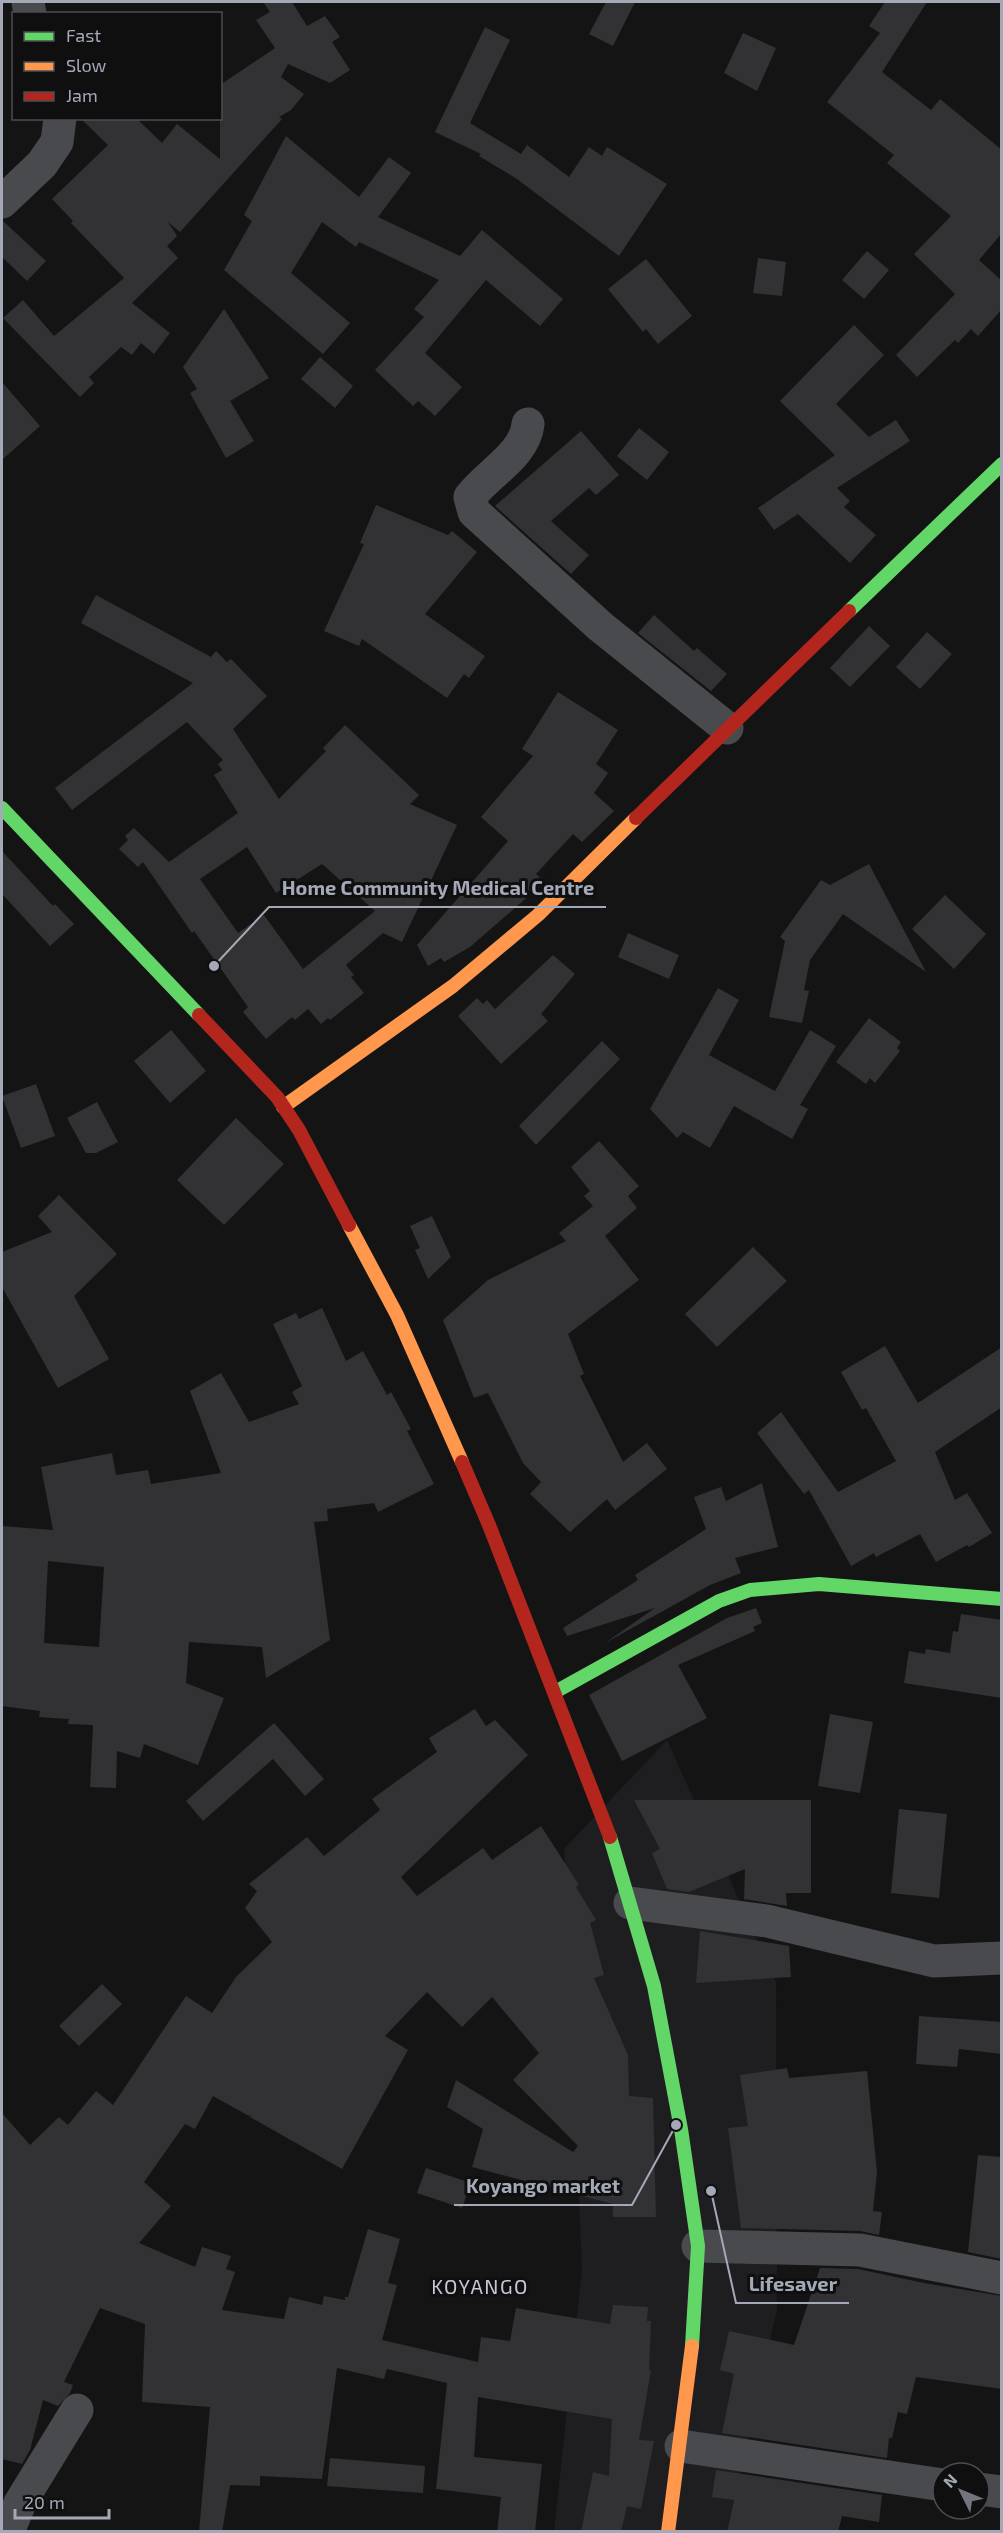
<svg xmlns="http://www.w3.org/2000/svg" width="1003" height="2533" viewBox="0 0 1003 2533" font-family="'Exo 2',sans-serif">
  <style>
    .built { fill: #1e1e21 }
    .building { fill: #323234; fill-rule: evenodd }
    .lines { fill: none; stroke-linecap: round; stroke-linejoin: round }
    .street { stroke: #484a4d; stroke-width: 33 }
    .fast { stroke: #63d668; stroke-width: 14 }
    .slow { stroke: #ff974d; stroke-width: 14 }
    .jam { stroke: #b3261e; stroke-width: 14 }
    .labels { text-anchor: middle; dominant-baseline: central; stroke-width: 6; stroke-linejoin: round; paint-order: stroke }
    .neighbourhood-label { font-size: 20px; letter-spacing: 1.5px; fill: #c5c9d3; stroke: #0f0f10 }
    .leader { fill: none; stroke: #a4a9b7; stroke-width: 2 }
    .callout-dot { fill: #a4a9b7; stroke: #0f0f10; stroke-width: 2 }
    .callout-label { font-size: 20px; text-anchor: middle; font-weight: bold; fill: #a4a9b7; stroke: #0f0f10; stroke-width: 6; stroke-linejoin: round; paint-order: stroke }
  </style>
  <rect width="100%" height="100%" fill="#141414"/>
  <!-- built -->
  <path class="built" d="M667 1740 776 1982 777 2309 727 2531 554 2532 582 2269 564 1849Z"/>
  <!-- building -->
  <path class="building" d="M263 2H292L307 26 325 16 340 37 332 42 350 70 330 83 288 64 281 77 304 94 291 110 279 117 282 119 180 232 168 222 177 236 167 246 178 258 132 303 170 333 154 354 141 343 132 355 121 347 89 377 94 383 80 397 3 318 23 300 54 336 124 278 71 223 73 221 52 199 108 145 80 118H136L162 143 177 124 220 159V85L275 48 256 20 270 12Z
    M606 2H635L613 46 589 34Z
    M885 2H927L882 72 931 110 940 99 1002 150V233L979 260 1002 281V309L978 336 971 329 958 343 955 340 917 377 896 355 955 294 914 254 951 216 887 163 894 155 827 102 880 33 869 26Z
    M485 27 510 40 470 123 521 154 527 145 569 177 589 147 602 156 607 147 667 184 619 256 517 179 479 156 481 154 435 132Z
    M743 33 776 48 757 91 724 73Z
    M286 136 359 197 389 157 411 173 378 217 460 256 482 230 563 299 540 326 486 280 425 353 462 387 435 416 418 401 413 406 375 370 424 317 414 309 439 280 359 242 356 247 322 222 291 273 350 323 323 354 224 270 252 221 244 215Z
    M2 220 46 261 27 281 2 257Z
    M867 251 889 270 864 299 842 280Z
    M758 258 786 262 782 296 753 293Z
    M646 259 692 316 658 344 646 329 643 332 608 289Z
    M224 309 269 378 230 401 254 441 226 458 190 393 197 389 183 367Z
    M854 325 884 355 836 404 869 437 896 420 910 441 837 488 850 501 844 507 876 535 850 563 798 514 774 530 758 508 835 455 780 401Z
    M320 357 353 386 335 408 301 379Z
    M2 382 40 426 2 460Z
    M639 428 669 452 647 480 617 456Z
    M581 431 619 475 596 495 589 488 551 521 589 555 571 574 495 506Z
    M376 505 448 535 452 531 477 552 425 614 485 656 469 678 464 674 447 698 362 639 359 646 324 631 364 544 360 543Z
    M96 595 211 657 216 651 227 662 231 659 267 696 233 729 279 799 326 751 323 748 345 725 419 795 410 804 457 825 402 942 383 933 346 965 354 975 351 977 364 993 330 1020 328 1018 321 1024 308 1009 295 1020 292 1017 266 1039 243 1012 248 1007 194 931 192 933 143 862 138 867 119 849 128 840 125 836 134 828 169 862 238 813 214 775 222 770 218 764 223 760 187 722 72 810 55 788 193 683 81 623ZM247 847 276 893 322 864 375 911 303 969 264 915 238 933 200 879Z
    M654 615 694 651 697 648 727 674 711 691 638 633Z
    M869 626 890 646 850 687 830 668Z
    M927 632 952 654 920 689 896 667Z
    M558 692 618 730 596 764 608 773 594 793 614 811 582 842 573 834 536 874 545 882 470 947 444 962 441 958 428 966 417 945 508 841 481 817 533 756 522 749Z
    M2 851 53 906 55 904 74 924 50 946 2 894Z
    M869 864 926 972 843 914 810 960 804 990 809 991 802 1023 769 1017 785 941 780 937 821 880 830 885Z
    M945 895 986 934 954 969 912 929Z
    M628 933 679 955 669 979 618 957Z
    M553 955 575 974 541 1014 548 1021 501 1064 458 1016 477 998 483 1004 487 1000 495 1009Z
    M718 988 739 1000 709 1055 775 1091 810 1030 836 1046 800 1105 808 1109 792 1139 734 1106 710 1148 683 1132 677 1138 650 1109Z
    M869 1018 901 1042 897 1048 900 1051 875 1083 870 1078 866 1084 836 1062Z
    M171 1030 206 1071 170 1103 134 1061Z
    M602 1041 620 1059 536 1145 519 1126Z
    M36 1084 55 1136 21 1148 2 1096Z
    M97 1102 118 1142 96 1153H86L67 1118Z
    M236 1118 284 1164 224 1225 177 1180Z
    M599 1141 639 1186 628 1196 637 1208 605 1236 639 1280 568 1334 584 1374 580 1376 623 1462 647 1443 667 1469 615 1510 607 1499 570 1532 530 1494 541 1482 523 1463 488 1393 474 1398 443 1320 488 1280 566 1241 559 1233 593 1206 584 1196 590 1191 571 1167Z
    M59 1195 117 1254 74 1296 109 1359 58 1388 2 1287V1252L52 1232 38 1216Z
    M432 1216 451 1257 428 1279 415 1250 420 1248 410 1226Z
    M753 1247 787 1281 717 1347 685 1314Z
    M322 1308 346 1361 363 1351 387 1395 391 1392 411 1429 407 1431 434 1484 378 1512 374 1503 327 1509 328 1521 314 1522 330 1640 266 1678 262 1647 189 1642 186 1683 224 1698 198 1765 144 1744 140 1758 117 1751 116 1788 90 1787 93 1725 68 1724 69 1719 39 1717 40 1711 2 1706V1526L53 1530 41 1467 112 1453 116 1475 148 1470 151 1484 221 1473 190 1391 221 1373 249 1422 299 1404 292 1392 302 1386 273 1324 296 1313 299 1319ZM48 1561 104 1567 99 1647 44 1643Z
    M885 1346 918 1403 1002 1347V1407L935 1452 955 1500 967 1493 992 1533 969 1547 967 1545 936 1562 920 1534 876 1557 874 1553 851 1566 809 1490 804 1494 757 1433 781 1412 838 1492 896 1461 866 1408 862 1410 841 1372Z
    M762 1483 778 1547 735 1558 741 1573 710 1585 605 1643 655 1608 567 1636 563 1628 638 1580 635 1575 706 1529 694 1497 721 1487 726 1501Z
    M756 1608 762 1623 753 1627 755 1631 678 1665 707 1718 622 1761 589 1695 727 1618Z
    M961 1614 1002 1620V1698L904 1683 909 1651 925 1654 926 1649 950 1653 953 1631 958 1632Z
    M475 1709 486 1726 495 1720 528 1755 401 1877 417 1896 483 1848 492 1860 541 1826 579 1885 576 1887 596 1920 590 1923 604 1975 594 1978 628 2055 629 2096 653 2098 656 2217H613V2204L472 2167 483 2129 447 2107 456 2080 573 2152 578 2146 513 2080 539 2053 492 1997 462 2027 427 1992 385 2036 408 2050 342 2169 250 2117 251 2114 249 2116 213 2096 195 2129 185 2124 144 2182 171 2206 139 2243 195 2267 202 2247 231 2256 226 2269 235 2272 222 2310 284 2319 289 2297 322 2305 324 2296 345 2300V2297H348L368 2229 400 2239 388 2283 397 2285 382 2340 478 2362 481 2337 510 2341 516 2308 610 2324 613 2305 648 2307 647 2321H651L649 2370H651L639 2440 654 2441 641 2509 627 2506 621 2532H581L593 2472 609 2476 612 2419 478 2397 474 2457 542 2464 535 2532H497L501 2497 436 2489 447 2383 387 2369 384 2379 337 2368 322 2479 260 2476V2486L230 2485 222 2532H199L210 2407 142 2402 145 2324 100 2308 64 2382 73 2385 70 2393 58 2406 43 2400 30 2450 22 2464 2 2459V2113L30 2145 59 2117 68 2125 96 2091 113 2105 186 1996 212 2013 236 1977 272 1942 245 1908 257 1891 249 1884 307 1837 324 1856 380 1810 372 1799 437 1752 429 1738Z
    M830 1714 873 1722 860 1793 818 1786Z
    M274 1723 324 1779 305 1796 273 1759 203 1821 186 1801Z
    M634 1800H811V1893H786L787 1906 744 1899 745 1869 689 1892 667 1889 652 1853 660 1849Z
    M899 1809 947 1814 939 1898 891 1893Z
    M700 1931 789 1946 791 1977 696 1983Z
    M102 1984 122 2004 79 2046 59 2026Z
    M919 2016 1002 2022V2054L959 2049 957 2067 916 2064Z
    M787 2068 789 2078 867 2071 877 2172 873 2211 882 2212 879 2235 860 2231 741 2228 728 2128 748 2126 740 2075Z
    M978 2155 1002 2157V2259L968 2252Z
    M426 2168 471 2183 462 2208 417 2193Z
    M820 2268 858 2269 924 2283 1002 2296V2389L916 2377 907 2414 898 2412 892 2438H889L887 2458 722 2433 734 2374 720 2370 729 2331 794 2345Z
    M330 2458 425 2466 423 2493 327 2486Z
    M716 2470 882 2495 879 2522 842 2516 838 2532H727L734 2500 712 2497Z"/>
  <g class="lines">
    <!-- street -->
    <path class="street" d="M28 2 30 14
      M2 202 42 164 57 142 60 118
      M528 424C525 455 488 473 470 497L474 512 601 627 727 728
      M630 1903 767 1921 934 1961 1002 1958
      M698 2246 860 2250 1002 2278
      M681 2446 943 2485
      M979 2489 1002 2492
      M8 2532 20 2503 77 2410"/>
    <!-- fast -->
    <path class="fast" d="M849 611 1002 464
      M2 808 199 1015
      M555 1692 719 1601 750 1590 819 1584 1002 1599
      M610 1837 654 1986 681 2129 698 2246 692 2346"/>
    <!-- slow -->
    <path class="slow" d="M283 1107 453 986 538 915 636 818
      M349 1225 397 1315 462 1462
      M668 2532 692 2346"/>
    <!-- jam -->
    <path class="jam" d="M636 818 849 611
      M199 1015 277 1097 299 1130 349 1225
      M462 1462 489 1525 610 1837"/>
  </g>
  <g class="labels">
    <!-- neighbourhood labels -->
    <g class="neighbourhood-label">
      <text x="480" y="2286">KOYANGO</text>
    </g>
  </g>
  <!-- callouts -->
  <path class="leader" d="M214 966L269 907H606M676 2125L632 2205H454M711 2191L736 2303H849"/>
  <g class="callout-dot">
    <circle cx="214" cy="966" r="6"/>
    <circle cx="676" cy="2125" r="6"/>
    <circle cx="711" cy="2191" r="6"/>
  </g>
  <g class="callout-label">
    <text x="438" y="895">Home Community Medical Centre</text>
    <text x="543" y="2193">Koyango market</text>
    <text x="793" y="2291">Lifesaver</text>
  </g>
  <!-- border -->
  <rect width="1003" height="2533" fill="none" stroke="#a4a9b7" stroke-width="6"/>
  <!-- legend -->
  <rect x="12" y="12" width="210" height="108" fill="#0f0f10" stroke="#4b4d53" stroke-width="1.5"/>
  <rect x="24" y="32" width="30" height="9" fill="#63d668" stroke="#4b4d53" stroke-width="1.5"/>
  <text x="66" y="42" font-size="18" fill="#a4a9b7">Fast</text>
  <rect x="24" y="62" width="30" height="9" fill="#ff974d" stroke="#4b4d53" stroke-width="1.5"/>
  <text x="66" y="72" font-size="18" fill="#a4a9b7">Slow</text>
  <rect x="24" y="92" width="30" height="9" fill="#b3261e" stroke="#4b4d53" stroke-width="1.5"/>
  <text x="66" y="102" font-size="18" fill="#a4a9b7">Jam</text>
  <!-- north arrow -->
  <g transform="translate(961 2491) rotate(313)"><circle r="28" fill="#0f0f10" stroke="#4b4d53" stroke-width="1.5"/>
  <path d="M0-4.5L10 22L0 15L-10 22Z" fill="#72757e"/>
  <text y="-9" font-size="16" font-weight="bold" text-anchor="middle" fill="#a4a9b7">N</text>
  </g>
  <!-- scale -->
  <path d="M15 2509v9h94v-9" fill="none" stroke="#a4a9b7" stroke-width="3"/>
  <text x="24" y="2509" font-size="18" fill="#a4a9b7" stroke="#0f0f10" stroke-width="4.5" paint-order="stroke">20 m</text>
</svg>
